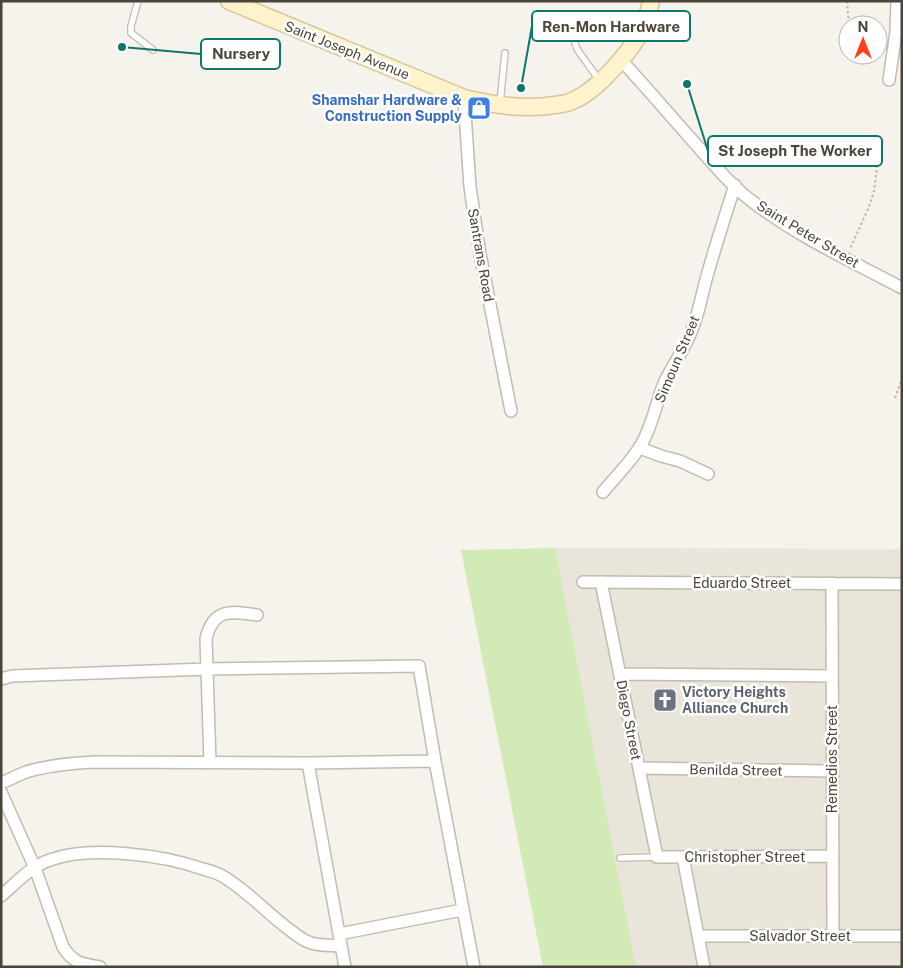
<svg xmlns="http://www.w3.org/2000/svg" width="903" height="968" viewBox="0 0 903 968" font-family="'Public Sans',sans-serif">
  <style>
    .residential { fill: #eae5da }
    .green { fill: #d2eab5 }
    .lines { fill: none; stroke-linecap: round; stroke-linejoin: round }
    .service-casing { stroke: #c2bbae; stroke-width: 8 }
    .minor-casing { stroke: #c2bbae; stroke-width: 14 }
    .secondary-casing { stroke: #d6c79b; stroke-width: 19 }
    .path { stroke: #c4b79f; stroke-width: 2; stroke-dasharray: 2.5 2.5; stroke-linecap: butt }
    .service { stroke: #fff; stroke-width: 5.5 }
    .minor { stroke: #fff; stroke-width: 11 }
    .secondary { stroke: #fff3cd; stroke-width: 16 }
    .labels { text-anchor: middle; dominant-baseline: central; stroke-width: 5; stroke-linejoin: round; paint-order: stroke }
    .street-label { font-size: 14px; fill: #4b4439; stroke: #fff }
    .shop-label { font-size: 14px; font-weight: bold; fill: #366cbe; stroke: #fff; text-anchor: end }
    .worship-label { font-size: 14px; font-weight: bold; fill: #5b616d; stroke: #fff; text-anchor: start }
    .leader { fill: none; stroke: #0f766e; stroke-width: 2 }
    .callout-dot { fill: #0f766e; stroke: #fff; stroke-width: 2 }
    .callout { fill: #fff; stroke: #0f766e; stroke-width: 2 }
    .callout-label { font-size: 15px; text-anchor: middle; font-weight: bold; fill: #4b4439 }
  </style>
  <rect width="100%" height="100%" fill="#f6f3ec"/>
  <!-- residential -->
  <path class="residential" d="M555 548 902 549V967H636Z"/>
  <!-- green -->
  <path class="green" d="M555 548 636 967H543L461 550Z"/>
  <g class="lines">
    <!-- service casing -->
    <g class="service-casing">
      <path id="service" d="M138 1 131 26V33L153 50
        M569 25 577 49 599 80
        M500 103 505 53
        M620 858 657 857"/>
    </g>
    <!-- minor casing -->
    <g class="minor-casing">
      <path id="minor" d="M621 60C645 86 668 113 692 140 711 161 730 185 753 202 797 236 853 262 902 288
        M889 80 896 32 897 1
        M464 98 470 187 480 254 511 411
        M640 448 661 456 680 461 708 474
        M603 492C616 476 631 462 641 445 653 425 656 402 665 381 674 363 686 347 693 327 700 309 703 288 709 269 717 241 726 213 735 185
        M583 582 902 584
        M601 582 657 857 833 856
        M832 583 833 936
        M621 674 832 676
        M1 679 12 676 207 669 419 666 435 761 474 967
        M210 763 206 639C213 608 231 611 257 615
        M308 763 345 967
        M639 768 832 771
        M1 783C9 780 18 775 26 772 49 765 72 763 96 762L308 763 435 761
        M1 792 35 868 63 947C73 963 82 964 100 967
        M683 857 704 967
        M1 896C16 883 31 866 50 860 89 845 163 855 203 869 210 871 218 873 224 877 247 891 265 911 286 927 294 933 301 940 311 943 320 946 332 945 341 946
        M339 934 462 910
        M698 936H902"/>
    </g>
    <!-- secondary casing -->
    <g class="secondary-casing">
      <path id="secondary" d="M229 1 464 98C494 105 524 110 555 105 560 104 565 104 570 102 590 94 606 77 620 61 635 44 647 25 651 1"/>
    </g>
    <!-- path -->
    <path class="path" d="M847 1 849 25
      M835 145 878 161 874 191 869 207 850 249
      M895 398 902 379"/>
    <!-- service -->
    <use href="#service" class="service"/>
    <!-- minor -->
    <use href="#minor" class="minor"/>
    <!-- secondary -->
    <use href="#secondary" class="secondary"/>
  </g>
  <!-- icons -->
  <defs>
    <g id="shop-square" transform="scale(1.25)"><rect x="-9" y="-9" width="18" height="18" rx="4" fill="#3f7fe0" stroke="#fff"/><path d="M-5-2.5h2.3a2.7 3.5 0 0 1 5.4 0H5L5.5 6h-11ZM-1.5-2.5h3a1.5 2.3 0 0 0-3 0Z" fill="#fff"/></g>
    <g id="church-square" transform="scale(1.25)"><rect x="-9" y="-9" width="18" height="18" rx="4" fill="#6b7280" stroke="#fff"/><path d="M-1.2-6h2.4v3.5h3.3v2.4h-3.3V6h-2.4V-.1h-3.3v-2.4h3.3Z" fill="#fff"/></g>
  </defs>
  <g fill-rule="evenodd">
    <use href="#shop-square" x="479" y="108"/>
    <use href="#church-square" x="665" y="700"/>
  </g>
  <g class="labels">
    <!-- street labels -->
    <g class="street-label">
      <text transform="translate(347 50) rotate(22)">Saint Joseph Avenue</text>
      <text transform="translate(808 234) rotate(31)">Saint Peter Street</text>
      <text transform="translate(481 255) rotate(80)">Santrans Road</text>
      <text transform="translate(677 359) rotate(-67)">Simoun Street</text>
      <text x="742" y="583">Eduardo Street</text>
      <text transform="translate(629 720) rotate(79)">Diego Street</text>
      <text transform="translate(832 759) rotate(-90)">Remedios Street</text>
      <text transform="translate(736 770) rotate(1)">Benilda Street</text>
      <text x="745" y="857">Christopher Street</text>
      <text x="800" y="936">Salvador Street</text>
    </g>
    <!-- shop labels -->
    <g class="shop-label">
      <text x="462" y="100">Shamshar Hardware &amp;<tspan x="462" dy="16">Construction Supply</tspan></text>
    </g>
    <!-- worship labels -->
    <g class="worship-label">
      <text x="682" y="692">Victory Heights<tspan x="682" dy="16">Alliance Church</tspan></text>
    </g>
  </g>
  <!-- callouts -->
  <path class="leader" d="M521 88L532 26M122 47L201 54M687 84L708 151"/>
  <g class="callout-dot">
    <circle cx="521" cy="88" r="5"/>
    <circle cx="122" cy="47" r="5"/>
    <circle cx="687" cy="84" r="5"/>
  </g>
  <g class="callout">
    <rect x="532" y="11" width="158" height="30" rx="5"/>
    <rect x="201" y="39" width="79" height="30" rx="5"/>
    <rect x="708" y="136" width="174" height="30" rx="5"/>
  </g>
  <g class="callout-label">
    <text x="611" y="32">Ren-Mon Hardware</text>
    <text x="241" y="59">Nursery</text>
    <text x="795" y="156">St Joseph The Worker</text>
  </g>
  <!-- border -->
  <rect width="903" height="968" fill="none" stroke="#4b4439" stroke-width="5"/>
  <!-- north arrow -->
  <g transform="translate(863 40)"><circle r="24" fill="#ffffff" stroke="#b7b4b0"/>
  <path d="M0-4L9 19L0 12L-9 19Z" fill="#fc3f1d"/>
  <text y="-8" font-size="14" font-weight="bold" text-anchor="middle" fill="#4b4439">N</text>
  </g>
</svg>
